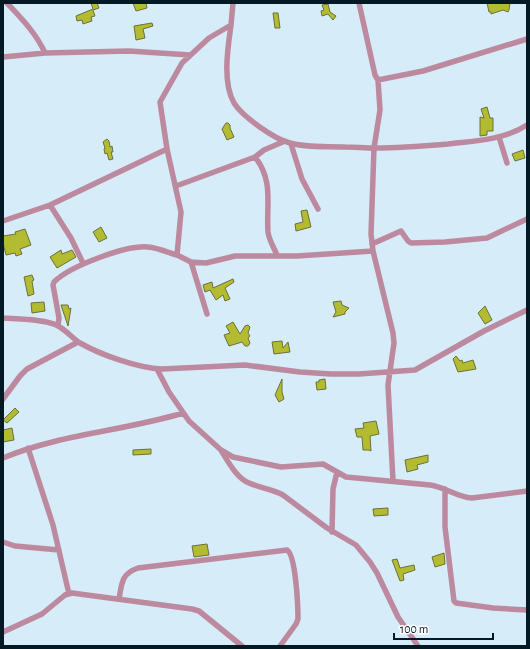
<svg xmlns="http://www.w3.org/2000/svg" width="530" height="649" viewBox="0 0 530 649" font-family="'Alegreya Sans',sans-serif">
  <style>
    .building { fill: #b3bb31; stroke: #6b703d }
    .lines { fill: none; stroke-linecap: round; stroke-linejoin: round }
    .street { stroke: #bd899f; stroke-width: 5.5 }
  </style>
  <rect width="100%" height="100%" fill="#d6ecf8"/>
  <!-- building -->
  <path class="building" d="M91 3H97L99 8 93 10 95 16 91 17 92 21 83 24 82 20 77 21 76 16 93 9Z
    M133 3H146L147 8 136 11Z
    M487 3H510L509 10 508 12 503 10 491 14V12H489Z
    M328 4 330 12 336 16 333 20 328 14 322 16 321 11 324 10 322 5Z
    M273 13H278L280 28H275Z
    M152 23 153 26 143 29 145 38 136 40 134 26Z
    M487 107 490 118H493V131H487V135L480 136V117L484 118 481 109Z
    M226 123H228L230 125V128L234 137 227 140 222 129Z
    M107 139 109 141 110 147 112 146 113 152H111L113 159 109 160 107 153 105 154 104 149 105 148 103 142Z
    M523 150 525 158 515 161 512 154Z
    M307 210 311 227 296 231 295 224 303 222 301 211Z
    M101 227 107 238 99 242 93 232Z
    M25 229 31 245 20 249 22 254 16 256 15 253 6 255 3 243V236L16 234 15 232Z
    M61 250 62 254 72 250 76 257 57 268 50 257Z
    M32 275 34 280 32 281 34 294 28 296 24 277Z
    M233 279 234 282 225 288 230 299 225 301 223 295 216 300 210 290 205 292 203 285 212 282 213 288Z
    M341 301 342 305 349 308 345 312V314L333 317 336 312 333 302Z
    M44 302 45 311 32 313 31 303Z
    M61 305H68L69 309 71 308 68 326Z
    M485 306 492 320 485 324 478 313Z
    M233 322 240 334 245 326 248 325 250 327 248 333 250 336 248 338 250 343 248 346H245L242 342 229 346 224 335 230 333 226 326Z
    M282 341 283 348 288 342 290 352 274 354 272 342Z
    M456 356 460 361 462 360 463 363 473 360 476 369 458 372 453 359Z
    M282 379V392L284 399 279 402 275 395Z
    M325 379 326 389 317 390 316 382H319V380Z
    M15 408 19 412 7 423 3 420Z
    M376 421 379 434 370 436 371 451 369 450H363L362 437H357L355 429 364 428 363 423Z
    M12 428 14 440 3 442V430Z
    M151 449V454L133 455V450Z
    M428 455V462L417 465 418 469 407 472 405 460Z
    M388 508V515L374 516 373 509Z
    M207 544 209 555 194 557 192 546Z
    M444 553 445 564 435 567 432 557Z
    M397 559 400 568 414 565 415 570 403 574 404 580 400 581 392 560Z"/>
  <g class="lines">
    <!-- street -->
    <path class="street" d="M7 3C22 19 36 33 45 53
      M359 3 375 75 378 80 380 110 374 148 371 234 373 251 393 333 394 343 388 385 393 481
      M231 25C228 47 222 82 234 103 243 117 274 139 290 143 307 148 327 146 345 147 355 147 365 148 375 148 399 148 424 146 448 144 474 141 504 140 527 125
      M3 57 45 53 129 51 190 55
      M378 80 423 71 527 39
      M499 137 507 163
      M291 144 302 179 318 209
      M255 157C274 181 266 204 268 232 269 240 274 248 277 255
      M176 186 255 157 264 150 285 141
      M50 205 71 238 83 263
      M3 221 50 205 167 149
      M372 244 401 231 408 241 411 243 445 242 487 238 527 219
      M191 262 206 263 235 256H297L373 251
      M207 314 191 262 177 255 181 212 167 149 160 102 182 63 209 38 231 25 233 3
      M3 318C17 319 47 319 58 326 66 330 72 338 80 343 101 355 138 368 162 369L245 365 300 372 331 374H359L415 370 484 331 527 310
      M58 325 59 318 53 285 54 282C70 266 126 245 148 247 158 248 167 252 177 255
      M157 369 169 392 189 421 221 450 233 457 281 467 323 464 346 477 430 485C445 487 457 497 472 498L527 491
      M3 399 20 376 27 369 78 342
      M28 448 53 525 69 594
      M222 452C229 463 237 478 249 483 260 488 272 489 283 495L327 528 356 545 370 562 377 573 398 617 418 646
      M3 458C60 434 124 431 183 413
      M445 489V527L454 601 456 603 493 608 527 610
      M332 532 333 489 337 472
      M3 542 15 546 59 550
      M119 599C122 583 121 574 138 568L287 550C296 555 298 608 298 619L296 624 280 646
      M3 632 42 614 65 595 72 593 192 609 199 611 242 646"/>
  </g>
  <!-- border -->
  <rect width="530" height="649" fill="none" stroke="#031923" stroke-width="8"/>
  <!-- scale -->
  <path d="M394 633v6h99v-6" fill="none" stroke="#031923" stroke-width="2"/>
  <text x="400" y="633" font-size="12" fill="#031923" stroke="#ffffff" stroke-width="3" paint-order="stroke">100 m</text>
</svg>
